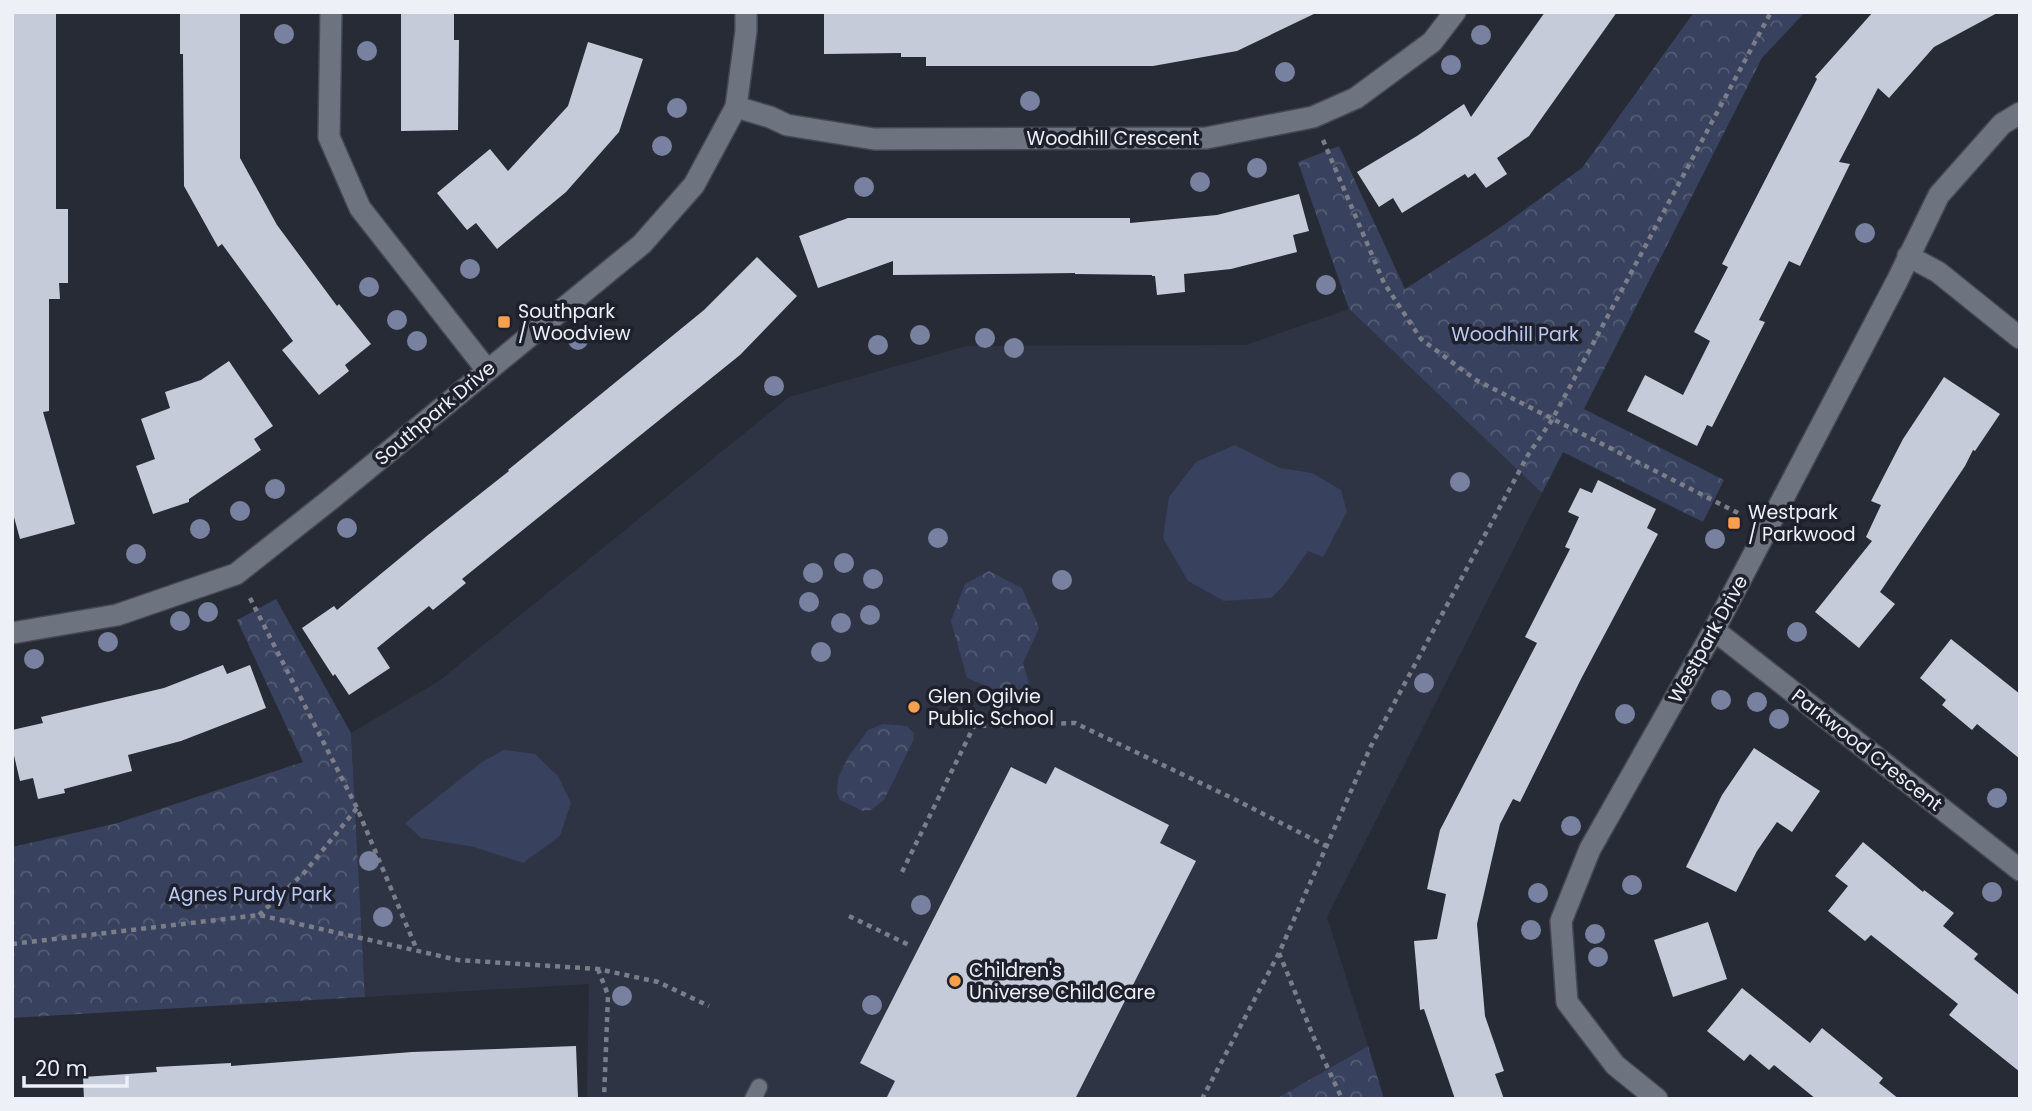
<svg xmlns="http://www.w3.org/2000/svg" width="2032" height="1111" viewBox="0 0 2032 1111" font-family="Poppins,sans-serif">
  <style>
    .built { fill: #2f3445 }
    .green { fill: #38415d }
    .park { fill: url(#park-crowns) }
    .building { fill: #c6cbd9 }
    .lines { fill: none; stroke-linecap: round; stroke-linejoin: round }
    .lane-casing { stroke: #454852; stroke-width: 19 }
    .street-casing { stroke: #454852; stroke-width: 24 }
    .path { stroke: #7b7e88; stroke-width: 4.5; stroke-dasharray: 5 5; stroke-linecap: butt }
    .lane { stroke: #6e7380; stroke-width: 16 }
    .street { stroke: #6e7380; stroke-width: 21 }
    .tree { fill: #78819f }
    .poi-dot { fill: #f9a04c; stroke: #1e212c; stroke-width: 2.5 }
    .labels { text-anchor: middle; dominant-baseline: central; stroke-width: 7; stroke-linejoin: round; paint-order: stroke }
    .street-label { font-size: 19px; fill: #eef0f8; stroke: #1e212c }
    .poi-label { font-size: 19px; fill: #eef0f8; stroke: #1e212c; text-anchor: start }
    .park-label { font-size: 19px; fill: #bac8f5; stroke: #1e212c }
  </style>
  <defs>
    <pattern id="park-crowns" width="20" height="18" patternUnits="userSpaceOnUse" patternTransform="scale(1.75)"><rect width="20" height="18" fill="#38415d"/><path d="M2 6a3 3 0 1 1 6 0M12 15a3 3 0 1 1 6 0" fill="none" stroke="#555d75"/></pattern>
  </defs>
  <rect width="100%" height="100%" fill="#272b36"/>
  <!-- built -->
  <path class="built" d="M1349 309 1542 493 1327 917 1368 1046 1276 1099H587L589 984 365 997 351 733 439 681 789 397 966 346 1246 345Z"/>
  <!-- green -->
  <path class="green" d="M1235 445 1280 468 1312 473 1341 490 1347 512 1323 557 1308 551 1284 585 1271 598 1224 601 1188 581 1163 538 1169 497 1196 462Z
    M504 750 535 754 558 776 571 803 560 836 523 863 474 847 421 838 405 823 482 762Z"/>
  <!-- park -->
  <path class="park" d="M1694 12H1805L1762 58 1584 409 1724 480 1703 522 1563 452 1542 493 1349 309 1298 162 1339 146 1405 289 1498 229 1582 168Z
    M989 571 1022 588 1039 628 1023 663 1032 694 1023 702 967 678 951 621 965 584Z
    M276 599 351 733 365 997 12 1018V847L114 824 303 762 237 620Z
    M883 724 907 726 913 732 914 739 884 800 871 810 863 811 840 800 837 793 838 778 849 756 868 730Z
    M1368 1046 1384 1099H1276Z"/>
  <!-- building -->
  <path class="building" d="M12 12H56V209H68V283H59L60 299H49V411L43 412 75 524 20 539 12 510Z
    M180 12H240V158L277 225 337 306 339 304 371 344 345 365 349 371 319 395 282 350 293 341 222 244 218 247 184 186 183 54H180Z
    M401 12H454V40H459L458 130 401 131Z
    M824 12H1318L1237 51 1153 66H926V57H901V53L824 54Z
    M1545 12H1617L1529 136 1497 158 1507 174 1486 188 1475 173 1468 178 1465 174 1402 213 1393 198 1379 207 1357 172 1417 136 1464 104 1471 117Z
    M1873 12H1999L1934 47 1889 98 1878 88 1839 162 1850 164 1800 266 1789 261 1759 320 1765 322 1712 427 1707 425 1697 446 1627 411 1645 375 1683 395 1710 341 1694 332 1728 267 1722 264 1817 79 1815 77Z
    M588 42 643 59 619 132 566 192 497 249 476 223 467 230 437 193 490 149 508 171 568 106Z
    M1299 194 1309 231 1293 235 1297 252 1231 269 1184 274 1185 292 1157 295 1155 276H1152V275L1075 274V273L893 275V261L818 288 799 236 848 218H1130V223L1217 215Z
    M757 257 797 296 740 355 462 579 466 583 433 610 429 606 377 648 390 668 349 695 335 674 333 676 302 628 334 606 337 610 428 535 509 471 508 470 704 310Z
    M229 361 273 426 254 439 261 450 189 499V502L153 514 136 466 155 459 141 419 170 408 165 392 201 380Z
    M1944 377 2000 414 1975 451 1973 450 1965 466 1880 592 1895 604 1859 648 1815 612 1872 541 1866 537 1881 505 1871 501 1903 439Z
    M1598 480 1656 509 1647 528 1658 534 1581 679 1520 802 1513 799 1500 824 1477 924 1485 1016 1504 1071 1495 1074 1504 1099H1455L1424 1009 1420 1010 1414 941 1437 939 1446 894 1427 889 1440 830 1537 643 1525 637 1570 549 1565 547 1579 517 1568 512 1580 488 1592 493Z
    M1951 639 2020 694V759L1977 724 1972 730 1942 705 1946 700 1920 678Z
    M223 665 227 674 250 665 266 708 181 741 128 755 132 771 64 789 65 793 38 799 33 778 20 781 12 747V730L43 723 41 717 164 688Z
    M1754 748 1820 791 1792 832 1777 822 1757 851 1736 892 1686 867 1722 795Z
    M1011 767 1046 784 1055 767 1169 825 1160 843 1196 861 1075 1099H886L895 1081 860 1063Z
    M1863 842 1923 892 1924 890 1954 913 1943 926 1978 954 1974 959 2020 996V1072L1949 1015 1958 1004 1871 935 1865 941 1828 911 1848 886 1835 876Z
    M1708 922 1727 979 1673 997 1654 940Z
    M1742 988 1810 1043 1822 1028 1883 1078 1879 1083 1899 1099H1816L1774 1065 1769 1070 1750 1054 1744 1061 1707 1031Z
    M576 1046 578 1097 546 1099H84L83 1077 157 1072 156 1067 231 1063V1066L412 1052Z"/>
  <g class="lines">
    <!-- lane casing -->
    <g class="lane-casing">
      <path id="lane" d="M753 1099 759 1087"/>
    </g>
    <!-- street casing -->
    <g class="street-casing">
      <path id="street" d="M331 12 329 137 360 208 487 370
        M736 107 770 117 787 125 874 139 1206 138 1313 117 1356 98 1432 42 1455 12
        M1908 256 1938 272 2020 338
        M1714 630 2020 870
        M12 633 117 615 236 574 331 499 642 244 694 185 736 107 746 31V12
        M1657 1099 1615 1065 1567 1002 1561 921 1590 849 1714 630 1897 281 1939 195 2002 124 2020 113"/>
    </g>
    <!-- path -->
    <path class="path" d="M1323 140 1384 283 1421 339 1476 380 1742 515
      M250 598 357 808 417 950
      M902 872 974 726 1075 723 1234 799 1326 846
      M259 915 304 873 357 808
      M849 916 911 946
      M12 944 259 915 458 960 598 969 658 982 709 1006
      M1279 953 1314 1038 1342 1099
      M598 969 608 995 604 1099
      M1202 1099 1279 953 1371 746 1528 455 1552 420 1771 12"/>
    <!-- lane -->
    <use href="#lane" class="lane"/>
    <!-- street -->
    <use href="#street" class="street"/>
  </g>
  <!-- trees -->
  <g class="tree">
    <circle cx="284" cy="34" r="10"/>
    <circle cx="1481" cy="35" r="10"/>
    <circle cx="367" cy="51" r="10"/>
    <circle cx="1451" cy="65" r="10"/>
    <circle cx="1285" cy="72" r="10"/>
    <circle cx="1030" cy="101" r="10"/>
    <circle cx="677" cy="108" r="10"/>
    <circle cx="662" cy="146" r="10"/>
    <circle cx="1257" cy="168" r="10"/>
    <circle cx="1200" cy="182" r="10"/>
    <circle cx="864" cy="187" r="10"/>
    <circle cx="1865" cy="233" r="10"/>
    <circle cx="470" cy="269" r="10"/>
    <circle cx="1326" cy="285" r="10"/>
    <circle cx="369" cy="287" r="10"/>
    <circle cx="397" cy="320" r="10"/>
    <circle cx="920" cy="335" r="10"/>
    <circle cx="985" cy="338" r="10"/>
    <circle cx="578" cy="340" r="10"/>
    <circle cx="417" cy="341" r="10"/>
    <circle cx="878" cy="345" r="10"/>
    <circle cx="1014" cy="348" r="10"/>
    <circle cx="774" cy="386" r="10"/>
    <circle cx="1460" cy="482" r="10"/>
    <circle cx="275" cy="489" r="10"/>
    <circle cx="240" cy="511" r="10"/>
    <circle cx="347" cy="528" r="10"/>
    <circle cx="200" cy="529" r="10"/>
    <circle cx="938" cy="538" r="10"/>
    <circle cx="1715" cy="539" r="10"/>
    <circle cx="136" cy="554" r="10"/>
    <circle cx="844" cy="563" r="10"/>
    <circle cx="813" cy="573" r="10"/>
    <circle cx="873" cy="579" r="10"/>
    <circle cx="1062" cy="580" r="10"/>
    <circle cx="809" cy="602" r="10"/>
    <circle cx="208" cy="612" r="10"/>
    <circle cx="870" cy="615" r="10"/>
    <circle cx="180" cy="621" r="10"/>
    <circle cx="841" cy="623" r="10"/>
    <circle cx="1797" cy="632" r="10"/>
    <circle cx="108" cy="642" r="10"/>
    <circle cx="821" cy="652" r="10"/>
    <circle cx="34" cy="659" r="10"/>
    <circle cx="1424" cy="683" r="10"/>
    <circle cx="1721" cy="700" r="10"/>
    <circle cx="1757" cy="702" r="10"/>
    <circle cx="1625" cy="714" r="10"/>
    <circle cx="1779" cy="719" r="10"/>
    <circle cx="1997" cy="798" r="10"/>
    <circle cx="1571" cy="826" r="10"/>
    <circle cx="369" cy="861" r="10"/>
    <circle cx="1632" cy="885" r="10"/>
    <circle cx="1992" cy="892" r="10"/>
    <circle cx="1538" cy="893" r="10"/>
    <circle cx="921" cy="905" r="10"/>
    <circle cx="383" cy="917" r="10"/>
    <circle cx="1531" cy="930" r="10"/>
    <circle cx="1595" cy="934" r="10"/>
    <circle cx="1598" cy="957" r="10"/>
    <circle cx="622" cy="996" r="10"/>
    <circle cx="872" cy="1005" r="10"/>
  </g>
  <!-- markers -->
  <g class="poi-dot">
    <rect x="497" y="315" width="14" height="14" rx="3.5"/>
    <rect x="1727" y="516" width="14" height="14" rx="3.5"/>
    <circle cx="914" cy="707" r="7"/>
    <circle cx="955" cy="981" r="7"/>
  </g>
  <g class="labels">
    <!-- street labels -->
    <g class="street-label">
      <text x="1113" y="138">Woodhill Crescent</text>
      <text transform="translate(435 413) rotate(-40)">Southpark Drive</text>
      <text transform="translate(1708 639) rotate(-61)">Westpark Drive</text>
      <text transform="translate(1867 750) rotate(38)">Parkwood Crescent</text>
    </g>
    <!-- poi labels -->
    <g class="poi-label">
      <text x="518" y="311">Southpark<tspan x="518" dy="22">/ Woodview</tspan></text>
      <text x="1748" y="512">Westpark<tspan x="1748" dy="22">/ Parkwood</tspan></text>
      <text x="928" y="696">Glen Ogilvie<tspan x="928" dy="22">Public School</tspan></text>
      <text x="969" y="970">Children's<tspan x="969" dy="22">Universe Child Care</tspan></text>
    </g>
    <!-- park labels -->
    <g class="park-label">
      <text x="1515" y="334">Woodhill Park</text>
      <text x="250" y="894">Agnes Purdy Park</text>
    </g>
  </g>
  <!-- border -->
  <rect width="2032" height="1111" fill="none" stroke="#eef0f8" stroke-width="28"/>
  <!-- scale -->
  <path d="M24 1076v10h103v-10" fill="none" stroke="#eef0f8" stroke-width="3.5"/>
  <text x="35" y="1076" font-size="21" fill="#eef0f8" stroke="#1e212c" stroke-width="5" paint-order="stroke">20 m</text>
</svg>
